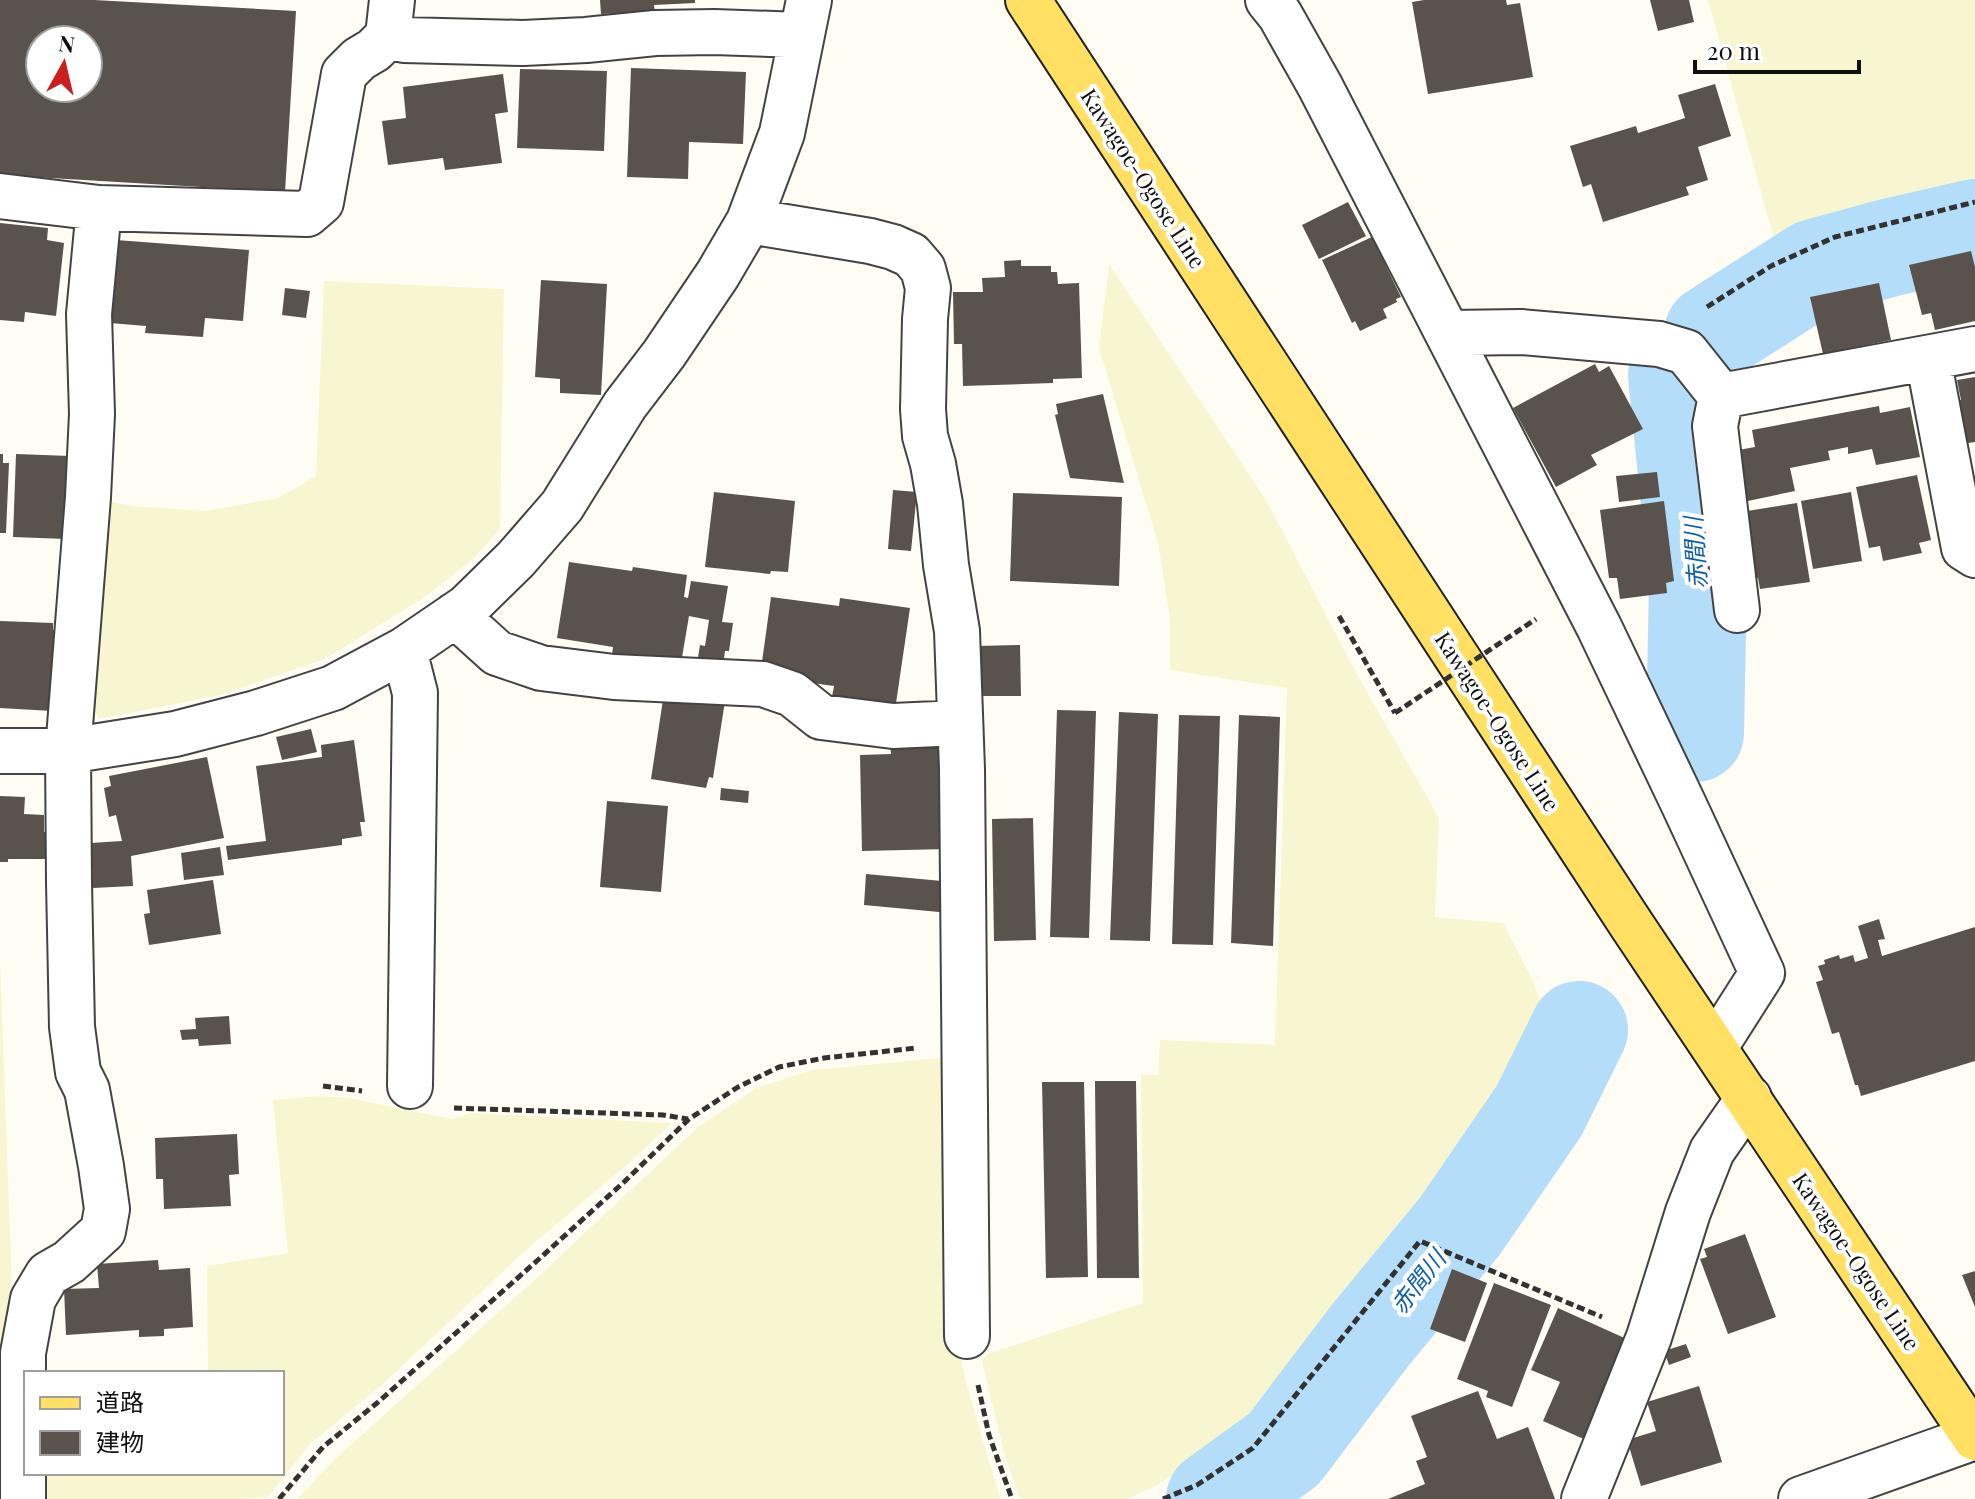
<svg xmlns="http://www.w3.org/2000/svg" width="1975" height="1499" viewBox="0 0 1975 1499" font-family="'Playfair Display','Noto Sans JP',serif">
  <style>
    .farmland { fill: #f8f6d1 }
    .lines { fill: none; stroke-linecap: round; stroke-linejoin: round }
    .river { stroke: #b4ddfa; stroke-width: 98 }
    .building { fill: #5a524c; fill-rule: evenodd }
    .minor-casing { stroke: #434343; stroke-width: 48 }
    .major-casing { stroke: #212121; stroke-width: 48 }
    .path { stroke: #323232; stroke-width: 5; stroke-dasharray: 8 4; stroke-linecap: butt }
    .minor { stroke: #fff; stroke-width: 44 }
    .major { stroke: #ffe063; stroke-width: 44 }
    .path-bridge { stroke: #323232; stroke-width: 5; stroke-dasharray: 8 4; stroke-linecap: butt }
    .labels { text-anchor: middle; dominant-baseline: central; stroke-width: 8; stroke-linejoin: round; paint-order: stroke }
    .street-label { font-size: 22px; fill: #101010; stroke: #fff }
    .water-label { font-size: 24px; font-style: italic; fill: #1060ac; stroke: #fff }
  </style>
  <rect width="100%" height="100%" fill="#fffdf3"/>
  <!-- farmland -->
  <path class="farmland" d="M1708 0H1975V189L1829 227 1777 250Z
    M1109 264 1266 500 1359 678 1439 818 1435 917 1503 923 1533 981 1548 1021 1538 1063 1516 1103 1413 1237 1291 1386 1230 1439 1157 1485 1128 1499H1020L1005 1456 982 1362 987 1354 1143 1303 1141 1074 1158 1075 1160 1040 1275 1045 1287 688 1170 670V618L1158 543 1099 348Z
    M324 281 504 289 500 529 474 558 428 595 325 659 221 695 99 719 89 700 112 502 133 506 205 511 278 498 316 476Z
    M0 959 15 1369 14 1499H0Z
    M951 1057 956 1338 965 1378 1000 1499H297L336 1458 529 1285 697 1128 756 1088 812 1070Z
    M319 1096 349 1098 452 1119 471 1113 672 1123 636 1157 526 1250 383 1384 310 1444 268 1497 245 1499H29L30 1473H282V1373H208L207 1266 288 1253 273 1100Z"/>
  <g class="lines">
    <!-- river -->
    <path class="river" d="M1713 333 1815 268 1888 248 1975 228
      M1677 375 1698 582 1695 733
      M1215 1499 1284 1449 1368 1338 1460 1226 1539 1111 1579 1030"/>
  </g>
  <!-- building -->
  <path class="building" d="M0 0H94L296 11 285 192 0 175ZM40 40H88V88H40Z
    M600 0H695V3L654 5 655 12 601 14Z
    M1424 0H1506L1507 5 1520 3 1533 77 1428 94 1412 2Z
    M1650 0H1689L1694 22 1658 31Z
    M631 68 746 72 743 144 689 142 688 179 627 177Z
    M520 69 607 71 604 151 517 148Z
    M503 74 508 112 495 114 502 163 445 170 443 158 388 165 382 121 406 118 403 87Z
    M1715 84 1731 136 1698 147 1708 180 1686 187 1689 195 1603 222 1591 184 1583 187 1570 146 1636 126 1638 133 1685 118 1678 95Z
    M1348 202 1366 236 1319 259 1302 225Z
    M0 223 48 228 47 240 64 243 56 316 25 312 24 322 0 320Z
    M1372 237 1401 297 1396 299 1397 302 1383 309 1387 318 1360 331 1355 321 1352 323 1322 260Z
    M116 240 249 250 243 321 205 318 203 337 145 333 146 326 110 323Z
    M1971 251 1975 267V321L1935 330 1931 313 1922 315 1909 265Z
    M1021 260V266H1051V272H1057L1058 284 1079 283 1082 378 1053 379V383L963 386 962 344H954L953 292H983L982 278 1005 277 1004 261Z
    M541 280 607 284 601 395 560 393V379L535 377Z
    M1879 283 1891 340 1823 354 1810 297Z
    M285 288 310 291 306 318 282 315Z
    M1595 364 1599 372 1609 366 1643 429 1591 455 1597 465 1556 487 1513 408Z
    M1975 377V442L1955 445 1947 402 1961 400 1957 380Z
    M1103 394 1124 483 1070 478 1055 415 1058 414 1056 404Z
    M1879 406 1880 413 1910 407 1920 457 1876 465 1872 449 1848 454V447L1828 451 1830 460 1790 468 1795 491 1743 502 1733 451 1755 447 1752 430Z
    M0 454H3V463H9L6 533H0Z
    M16 454 70 456 66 539 13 537Z
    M1657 472 1660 497 1619 502 1616 476Z
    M1917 475 1931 540 1919 543 1922 553 1883 561 1880 546 1869 548 1856 487Z
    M893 490 917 492 911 551 888 549Z
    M714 492 795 501 788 572 771 571 770 574 705 567Z
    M1851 492 1862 561 1813 569 1801 501Z
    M1013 493 1122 497 1119 586 1010 581Z
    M1664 501 1674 581 1666 583 1667 593 1620 599 1617 578H1609L1600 510Z
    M1797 503 1810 582 1760 589 1758 578 1752 579 1741 512Z
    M569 562 632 571 633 567 687 575 684 597 688 598 691 581 728 586 722 622 733 623 729 651H725L722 673 696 670 700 645 705 646 709 620 689 616 679 675 611 663 613 647 557 638Z
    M771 597 839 606 840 598 910 608 895 710 831 702 834 686 760 676Z
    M0 621 53 623V630H56L52 711 0 708Z
    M1020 645 1021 696H977L976 646Z
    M664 693 725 701 713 778 709 777 706 788 651 779Z
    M1057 710 1096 711 1089 938 1050 937Z
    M1119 712 1158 714 1150 941 1110 940Z
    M1179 715 1220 716 1213 945 1172 944Z
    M1239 715 1280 717 1273 946 1231 943Z
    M311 729 317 752 282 760 276 737Z
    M944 739 947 849 862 851 860 755 891 754 890 741Z
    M354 740 365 822H360L362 836 342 839V845L228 860 226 846 266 841 256 766 322 757 321 745Z
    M207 757 224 838 131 856 133 886 93 888 91 843 122 841 116 815 109 817 104 788 111 786 109 776Z
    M721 788 749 791 748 803 720 800Z
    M0 796 25 797 24 814 44 815V832H47V859H8V862H0Z
    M607 801 668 806 661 892 600 887Z
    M1033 818 1036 940 994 941 992 819Z
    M220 847 224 875 184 880 181 853Z
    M866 874 953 882 950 913 864 905Z
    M213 880 221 934 149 945 144 914 150 913 147 890Z
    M1879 919 1885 939 1878 940 1882 956 1975 927V1061L1861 1096 1858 1085H1855L1839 1032 1832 1034 1816 982 1823 980 1818 966 1825 964 1824 960 1839 955 1840 959 1853 955 1855 962 1868 958 1858 926Z
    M229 1016 231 1044 199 1046 198 1039 182 1040 180 1030 196 1029 195 1018Z
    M1095 1081H1136L1139 1278H1097Z
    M1042 1082H1084L1088 1277 1046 1278Z
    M237 1134 239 1174 229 1175 231 1206 164 1209 163 1179H156L155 1138Z
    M1745 1234 1776 1317 1728 1334 1700 1259 1707 1257 1704 1249Z
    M158 1260 159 1270 190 1268 193 1327 164 1329V1336L139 1337V1330L66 1335 64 1289 99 1288 97 1264Z
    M1452 1269 1487 1283 1465 1342 1430 1329Z
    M1975 1271V1307L1962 1275Z
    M1494 1283 1551 1305 1512 1407 1486 1397 1488 1391 1457 1379Z
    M1558 1308 1631 1341 1586 1440 1543 1421 1560 1382 1531 1370Z
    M1686 1344 1691 1357 1669 1365 1664 1351Z
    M1699 1386 1722 1462 1641 1486 1627 1440 1656 1431 1647 1402Z
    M1478 1391 1497 1439 1528 1427 1555 1499H1388L1425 1484 1416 1461 1427 1457 1411 1416Z"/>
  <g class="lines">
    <!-- minor casing -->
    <g class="minor-casing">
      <path id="minor" d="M1268 0 1280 15 1320 86 1599 627 1684 805 1762 973 1715 1047
        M388 36 404 40 523 43 586 40 655 33 714 32 802 35
        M0 196 99 208
        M749 221 870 241 893 247 911 255 923 269 928 288 925 319 923 409 925 436 933 464 940 504 946 565 957 631 962 769 967 1336
        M1449 333 1521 332 1659 344 1686 352 1721 396
        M1928 358 1964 548 1975 555
        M1721 396 1975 349
        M1721 396 1715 426 1737 610
        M455 615 497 653 541 668 614 677 763 684 792 694 821 717 893 726 959 723
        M404 650 415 693 410 1086
        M0 751H68L175 734 256 713 333 688 404 650 467 607 516 559 562 506 625 405 664 354 718 274 749 221 782 133 809 0
        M23 1499V1353L33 1299 48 1274 69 1262 103 1231 107 1209 101 1166 87 1090 78 1072 72 1027 69 882 68 751 88 497 92 414 89 314 99 208 307 214 321 202 344 74 359 59 374 50 388 36 392 0
        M1584 1499 1649 1337 1688 1212 1712 1151 1749 1098
        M1801 1499 1975 1437"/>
    </g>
    <!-- major casing -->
    <g class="major-casing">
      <path id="major" d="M1028 0 1631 924 1975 1438"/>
    </g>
    <!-- path -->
    <path class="path" d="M1707 307 1771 266 1835 237 1975 202
      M1339 616 1395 713
      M323 1086 362 1091
      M454 1108 663 1115 688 1119
      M978 1385 989 1435 1012 1499
      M279 1499 323 1447 377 1403 539 1259 624 1182 689 1119 738 1087 779 1067 824 1058 916 1048
      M1163 1499 1197 1485 1253 1448 1420 1241 1602 1317"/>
    <!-- minor -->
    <use href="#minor" class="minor"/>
    <!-- major -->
    <use href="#major" class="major"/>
    <!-- path-bridge -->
    <path class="path-bridge" d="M1395 713 1536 619"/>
  </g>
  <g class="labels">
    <!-- street labels -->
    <g class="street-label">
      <text transform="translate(1144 178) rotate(57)">Kawagoe-Ogose Line</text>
      <text transform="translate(1498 721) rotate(57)">Kawagoe-Ogose Line</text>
      <text transform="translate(1857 1261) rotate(56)">Kawagoe-Ogose Line</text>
    </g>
    <!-- water labels -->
    <g class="water-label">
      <text transform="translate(1694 553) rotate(-94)">赤間川</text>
      <text transform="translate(1417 1281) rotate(-52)">赤間川</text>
    </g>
  </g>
  <!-- legend -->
  <rect x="24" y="1371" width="260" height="104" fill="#ffffff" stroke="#9f9f9f" stroke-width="2"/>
  <rect x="40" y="1397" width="40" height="12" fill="#ffe063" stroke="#9f9f9f" stroke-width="2"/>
  <text x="96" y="1411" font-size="24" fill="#101010">道路</text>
  <rect x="40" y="1431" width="40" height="24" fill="#5a524c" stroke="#9f9f9f" stroke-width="2"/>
  <text x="96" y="1451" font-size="24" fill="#101010">建物</text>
  <!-- north arrow -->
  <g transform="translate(64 64) rotate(8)"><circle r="38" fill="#ffffff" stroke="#9f9f9f" stroke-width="2"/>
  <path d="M0-6L14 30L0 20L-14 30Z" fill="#cb1e1e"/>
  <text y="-12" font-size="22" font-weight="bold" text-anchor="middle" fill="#101010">N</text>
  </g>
  <!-- scale -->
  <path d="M1695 60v12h164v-12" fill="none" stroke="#101010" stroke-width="4"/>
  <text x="1707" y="60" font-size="24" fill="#101010" stroke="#ffffff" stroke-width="6" paint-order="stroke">20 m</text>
</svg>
